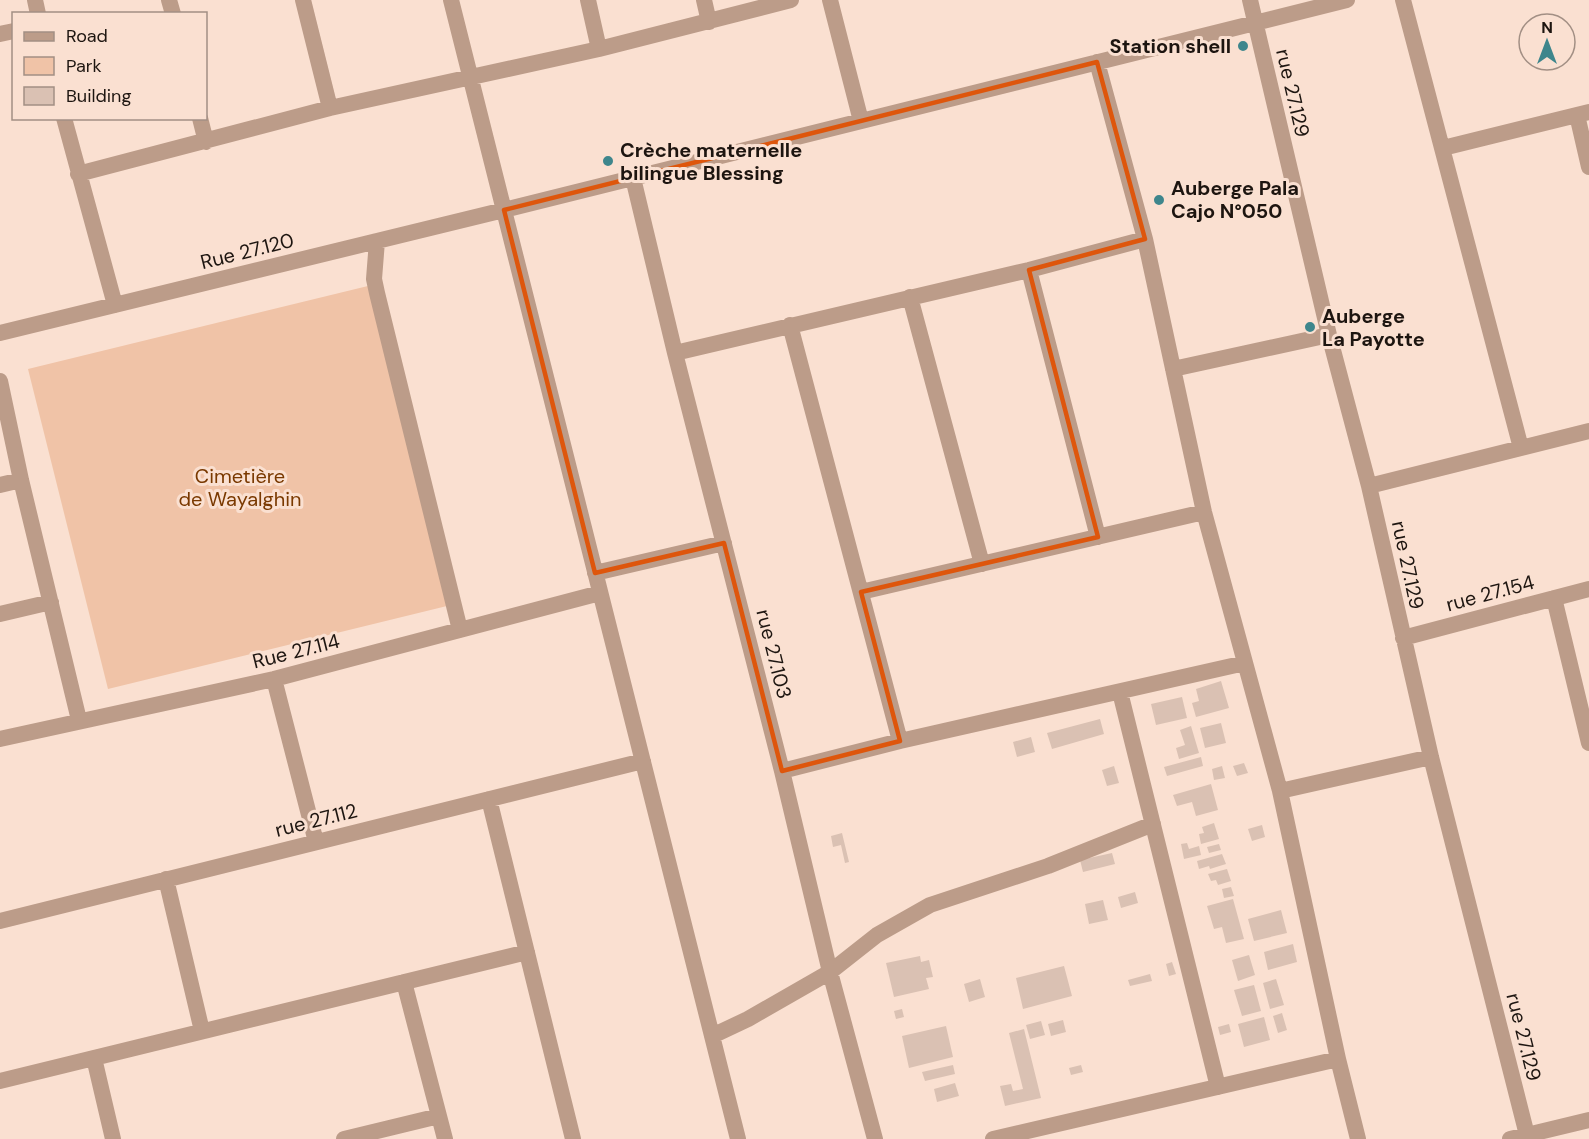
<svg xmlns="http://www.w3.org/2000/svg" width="1589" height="1139" viewBox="0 0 1589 1139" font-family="'DM Sans',sans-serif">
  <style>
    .green { fill: #f0c3a7 }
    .building { fill: #dac1b3 }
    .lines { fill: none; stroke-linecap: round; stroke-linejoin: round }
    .minor { stroke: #bc9c89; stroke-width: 16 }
    .marked { fill: none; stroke: #de560c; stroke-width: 4.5; stroke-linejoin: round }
    .poi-dot { fill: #3e868c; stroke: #fae0d1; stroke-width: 2 }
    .labels { text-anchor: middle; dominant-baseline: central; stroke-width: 6; stroke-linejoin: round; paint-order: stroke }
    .poi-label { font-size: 20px; font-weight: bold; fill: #1d1510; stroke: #fae0d1; text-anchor: start }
    .street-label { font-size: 20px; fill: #1d1510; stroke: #fae0d1 }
    .park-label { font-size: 20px; fill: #7a3900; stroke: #fae0d1 }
  </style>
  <rect width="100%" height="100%" fill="#fae0d1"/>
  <!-- green -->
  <path class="green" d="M372 285 451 605 108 689 28 369Z"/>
  <!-- building -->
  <path class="building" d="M1221 681 1229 708 1196 717 1192 703 1199 701 1196 689Z
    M1182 697 1187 718 1156 725 1151 704Z
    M1100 719 1104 734 1052 749 1047 733Z
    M1221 723 1226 743 1205 748 1200 728Z
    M1191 726 1199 753 1179 759 1176 748 1185 745 1180 730Z
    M1031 737 1035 752 1017 757 1013 742Z
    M1201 757 1203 766 1167 776 1164 767Z
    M1244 763 1248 773 1237 776 1233 766Z
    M1114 766 1119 783 1107 786 1102 770Z
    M1222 766 1225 778 1214 780 1212 769Z
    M1211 784 1218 810 1196 816 1192 802 1177 806 1173 795Z
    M1214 823 1219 839 1201 844 1199 834 1204 833 1202 827Z
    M1262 825 1265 837 1252 841 1248 829Z
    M842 833 849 862 845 863 841 845 833 847 831 836Z
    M1187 843 1189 849 1199 846 1201 855 1184 859 1181 844Z
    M1219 844 1221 850 1209 853 1207 847Z
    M1112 853 1115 864 1083 872 1080 860Z
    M1222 854 1226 864 1210 869 1209 866 1199 869 1197 861Z
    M1227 869 1231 881 1218 885 1216 880 1211 881 1208 874Z
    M1231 887 1234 896 1224 898 1222 889Z
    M1135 892 1138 903 1121 908 1118 897Z
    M1233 899 1244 939 1226 943 1222 927 1214 929 1207 906Z
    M1103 900 1108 920 1089 924 1085 904Z
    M1281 910 1287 933 1254 941 1248 919Z
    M1293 944 1297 962 1268 970 1264 952Z
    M1249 955 1255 975 1238 981 1232 960Z
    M920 956 921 962 929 960 933 977 926 978 929 989 894 997 886 963Z
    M1172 962 1176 974 1169 976 1166 964Z
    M1064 966 1072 996 1023 1009 1016 978Z
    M1150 974 1152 981 1130 986 1128 980Z
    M980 979 985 997 969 1002 964 984Z
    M1276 979 1284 1005 1270 1009 1263 983Z
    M1254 985 1261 1011 1242 1016 1234 990Z
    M902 1009 904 1017 896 1019 894 1011Z
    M1282 1013 1287 1030 1278 1033 1273 1016Z
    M1264 1017 1270 1040 1244 1047 1238 1024Z
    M1063 1020 1066 1032 1051 1036 1048 1024Z
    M1041 1021 1045 1035 1030 1039 1026 1025Z
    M1229 1024 1231 1032 1220 1035 1218 1027Z
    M946 1026 953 1057 909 1068 902 1036Z
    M1024 1029 1041 1098 1005 1106 1000 1086 1011 1084 1013 1091 1023 1089 1009 1033Z
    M953 1065 955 1074 925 1081 922 1072Z
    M1081 1065 1083 1072 1071 1075 1069 1068Z
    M955 1083 959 1096 937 1102 934 1089Z"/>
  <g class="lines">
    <!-- minor -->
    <path class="minor" d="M35 0 38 14
      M169 0 173 14
      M303 0 330 108
      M451 0 738 1139
      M588 0 599 49
      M704 0 709 22
      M830 0 861 121
      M1250 0 1329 335 1369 486 1431 757 1528 1139
      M1403 0 1521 448
      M0 34 14 31
      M1097 62 1145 239 1204 512 1280 791 1338 1059 1358 1139
      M1577 115 1589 167
      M64 118 115 305
      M200 118 206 142
      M1443 148 1589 112
      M78 174 330 108 599 49 791 0
      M633 178 675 353 782 771 830 972 875 1139
      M377 241 374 279 377 293 460 630
      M1029 270 1098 537
      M910 297 982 564
      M790 325 900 741
      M0 333 504 210 1347 0
      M675 353 1029 270 1145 239
      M1173 369 1329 335
      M0 381 21 480 79 720
      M0 485 21 480
      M1369 486 1589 431
      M595 573 724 543
      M861 592 1204 512
      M1554 598 1589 743
      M0 614 51 602
      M1403 638 1589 589
      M274 679 316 842
      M1120 692 1218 1087
      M0 739 274 679 600 593
      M782 771 900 741 1245 663
      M1280 791 1431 757
      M489 799 573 1139
      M166 879 202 1031
      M0 921 643 761
      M404 982 445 1139
      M712 1036 748 1019 830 972 877 935 930 905 1048 866 1153 824
      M94 1058 113 1139
      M0 1081 527 952
      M344 1139 439 1116
      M993 1139 1338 1059
      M1510 1139 1589 1120"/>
  </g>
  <!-- marked area -->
  <path class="marked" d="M1097 62 1145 239 1029 270 1098 537 861 592 900 741 782 771 724 543 595 573 504 210Z"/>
  <!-- markers -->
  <g class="poi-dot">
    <circle cx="1243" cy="46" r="6"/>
    <circle cx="608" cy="161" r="6"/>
    <circle cx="1159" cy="200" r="6"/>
    <circle cx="1310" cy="327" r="6"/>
  </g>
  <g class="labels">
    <!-- poi labels -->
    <g class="poi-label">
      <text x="1231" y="46" text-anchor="end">Station shell</text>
      <text x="620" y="150">Crèche maternelle<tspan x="620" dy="23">bilingue Blessing</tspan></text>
      <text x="1171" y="188">Auberge Pala<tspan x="1171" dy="23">Cajo N°050</tspan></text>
      <text x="1322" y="316">Auberge<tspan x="1322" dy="23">La Payotte</tspan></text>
    </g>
    <!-- street labels -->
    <g class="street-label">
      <text transform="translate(1293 93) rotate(77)">rue 27.129</text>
      <text transform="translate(247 251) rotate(-14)">Rue 27.120</text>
      <text transform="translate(1408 565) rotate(78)">rue 27.129</text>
      <text transform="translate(1490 593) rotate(-15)">rue 27.154</text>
      <text transform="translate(296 651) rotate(-14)">Rue 27.114</text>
      <text transform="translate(774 654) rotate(76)">rue 27.103</text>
      <text transform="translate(316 820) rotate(-14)">rue 27.112</text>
      <text transform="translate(1524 1037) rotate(76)">rue 27.129</text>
    </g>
    <!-- park labels -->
    <g class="park-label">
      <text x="240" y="476">Cimetière<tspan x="240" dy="23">de Wayalghin</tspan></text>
    </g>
  </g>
  <!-- legend -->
  <rect x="12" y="12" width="195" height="108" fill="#fae0d1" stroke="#a28f84" stroke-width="1.5"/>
  <rect x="24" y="32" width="30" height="9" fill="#bc9c89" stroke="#a28f84" stroke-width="1.5"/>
  <text x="66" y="42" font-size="18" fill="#1d1510">Road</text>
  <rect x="24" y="57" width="30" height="18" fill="#f0c3a7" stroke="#a28f84" stroke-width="1.5"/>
  <text x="66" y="72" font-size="18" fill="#1d1510">Park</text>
  <rect x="24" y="87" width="30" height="18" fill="#dac1b3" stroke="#a28f84" stroke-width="1.5"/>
  <text x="66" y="102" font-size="18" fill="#1d1510">Building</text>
  <!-- north arrow -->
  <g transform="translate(1547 42)"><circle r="28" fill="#fae0d1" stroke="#a28f84" stroke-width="1.5"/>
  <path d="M0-4.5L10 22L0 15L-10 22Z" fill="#3e868c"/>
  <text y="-9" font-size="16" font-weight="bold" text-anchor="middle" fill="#1d1510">N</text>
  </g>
</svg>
